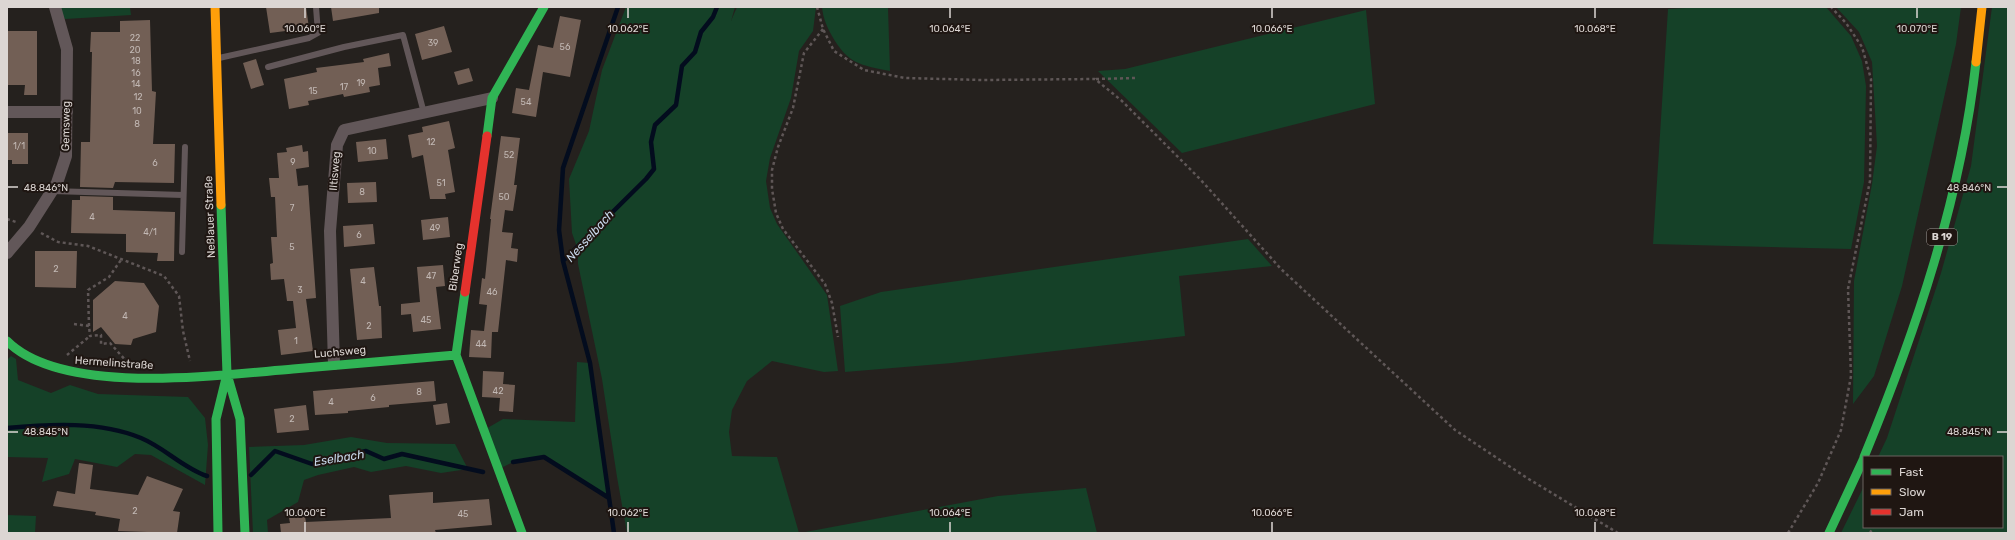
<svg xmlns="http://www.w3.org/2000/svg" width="2015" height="540" viewBox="0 0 2015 540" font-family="Rubik,sans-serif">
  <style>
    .green { fill: #154128 }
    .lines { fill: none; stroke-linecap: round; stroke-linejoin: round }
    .stream { stroke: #030c1e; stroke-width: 4.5 }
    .building { fill: #725f55 }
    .path { stroke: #5f5757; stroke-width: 2.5; stroke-dasharray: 3 3; stroke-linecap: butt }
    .lane { stroke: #625759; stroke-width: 6 }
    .street { stroke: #625759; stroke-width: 12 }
    .fast { stroke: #30b455; stroke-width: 9 }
    .slow { stroke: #ff9f0a; stroke-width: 9 }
    .jam { stroke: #e5322d; stroke-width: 9 }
    .ticks { fill: none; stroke: #dcd6d3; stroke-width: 1.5 }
    .labels { text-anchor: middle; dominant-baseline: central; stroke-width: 4; stroke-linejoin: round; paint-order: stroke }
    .number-label { font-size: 9px; fill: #c2b8b4 }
    .shield { fill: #1f1612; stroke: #a39c99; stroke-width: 1 }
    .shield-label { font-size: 10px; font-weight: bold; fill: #dcd6d3 }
    .street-label { font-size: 11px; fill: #dcd6d3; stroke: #1f1612 }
    .water-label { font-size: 12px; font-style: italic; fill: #c9d9ec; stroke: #1f1612 }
    .ticks-label { font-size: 10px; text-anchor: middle; fill: #dcd6d3; stroke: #1f1612; stroke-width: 4; stroke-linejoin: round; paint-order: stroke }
  </style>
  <rect width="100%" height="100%" fill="#25211e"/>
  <!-- green -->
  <path class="green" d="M58 7H130L131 15 65 19Z
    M626 7H735L731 21 737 7H816L813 31 799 51 791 98 770 158 766 181 770 208 777 224 827 295 838 371 824 372 772 361 747 381 732 410 729 432 732 456 777 457 799 533H627L617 477 602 379 578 264V250L572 233 569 179 589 131 602 70Z
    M822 7H909L888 8 890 71C860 65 848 64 832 36 827 27 823 18 822 7Z
    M1703 7H1826L1851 36 1862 61 1866 86 1864 182 1851 249 1653 244 1668 9Z
    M1836 7H1961L1956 44 1902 286 1874 376 1853 404 1854 281 1872 184 1877 146 1872 62 1859 32Z
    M1992 7H2008V533H1841L1864 486V527H2002V457H1878L1887 438 1941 273 1971 166Z
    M1366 10 1375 104 1182 153 1098 71 1125 69Z
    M1248 239 1272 266 1179 276 1185 336 952 363 845 372 840 306 881 292Z
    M11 356 16 359 18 380 51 393 70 385 98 394 188 397 205 418 208 445 205 485 151 455 135 454 117 467 75 459 69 474 42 482 48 458 7 457V360Z
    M577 362 590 363 609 498 544 457 513 462 499 469 484 430 503 419 575 422Z
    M351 437 387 443 455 444 468 469 441 473 406 466 371 472 354 467 318 475 304 480 298 502 267 520 268 533H253L249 447 304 445Z
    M1086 488 1097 533H800L998 496Z
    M7 515 36 516 35 533H7Z"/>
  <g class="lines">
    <!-- stream -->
    <path class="stream" d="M563 261 559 230 563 168 618 7
      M7 428C50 424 100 421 141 438 165 448 183 468 207 476
      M513 462 544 457 609 498
      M251 475 275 451 312 464 366 451 384 459 402 454 483 472
      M614 533 590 363 563 261 646 179 654 169 651 142 655 125 676 105 682 66 695 52 701 32 713 17 717 7"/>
  </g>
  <!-- building -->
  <path class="building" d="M266 7H306L309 28 270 33Z
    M331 7H379V13L333 21Z
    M560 16 581 20 570 77 543 72 536 117 512 113 516 88 529 90 538 45 553 48Z
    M150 20 152 91 156 92 153 144H175L174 183 115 182 113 188 80 187 81 142H90L92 52H90L91 32H120V21Z
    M444 26 452 52 422 60 415 34Z
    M7 31H37V95H24L25 85H7Z
    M389 53 391 66 378 68 380 85 369 87 370 92 344 97 343 94 308 101 309 105 289 109 284 79 317 72 316 68 364 62 363 59Z
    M256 59 264 85 251 89 243 63Z
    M469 68 473 81 458 85 454 72Z
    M449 121 455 148 448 150 455 192 445 194 446 199H430L423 155 412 158 408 135 423 132 422 127Z
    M7 133H28V164H12V160H7Z
    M501 136 520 138 514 185H517L513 211 505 210 502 232 513 233 511 248 518 249 517 262 506 260 498 332H492L491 358 469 357 471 330 484 331 487 305 479 304 482 278 485 279 491 219H490Z
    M386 139 388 159 358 162 356 142Z
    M302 145 303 152 308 151 309 167 296 169 298 186 308 185 316 298 306 299 313 351 281 355 278 330 296 328 293 301H287L284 279 271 280 270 264 273 263 271 237H277L275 197H271L269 178H279L277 153 287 152 286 148Z
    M376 182 377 202 348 203 347 183Z
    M80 196 113 197V210L175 212 174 261H157L158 253 126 252V234L71 233 72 200H80Z
    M448 217 450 237 423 240 421 220Z
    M373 224 375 244 344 247 343 226Z
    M35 251H77L76 288 35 287Z
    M443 265 445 286 436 287 441 329 413 332 411 314 401 315V304L420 302 417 267Z
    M374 267 379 306H381L382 338 357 340 350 269Z
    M115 281 144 283 159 306 156 332 133 339 131 345 115 344 101 327 93 332V300Z
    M483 371 504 372 503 384 515 385 513 412 499 411 500 398 482 397Z
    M434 381 436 401 389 405V407L348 411V413L315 415 313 391Z
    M447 403 450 423 436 425 433 405Z
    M306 405 309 430 277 433 274 409Z
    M79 463 93 465 90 489 138 495 147 476 183 489 173 511 180 512 177 533 118 531 120 519 95 515 96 512 53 506 57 491 75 494Z
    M433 492V503L489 499 492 525 435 530 436 533H281L280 524 290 523 289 518 305 517 306 522 391 518 389 495Z"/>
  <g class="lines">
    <!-- path -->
    <path class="path" d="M817 7 823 29 834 51 864 70 905 78 983 80 1095 79 1122 101 1200 179 1281 269 1455 430 1527 478 1618 533
      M823 29 804 53 793 108 778 147 772 170V189L776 213 783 229 825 284 832 303 838 337
      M1096 79 1136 78
      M7 219 16 222
      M41 233 58 242 88 246 164 276 179 296 183 331 190 361
      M74 324 89 326 90 336 101 335V344L110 343 127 362
      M89 326 88 290 109 277 121 260
      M67 355 90 336
      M1788 533 1818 483 1841 430 1851 376 1848 289 1870 181 1871 79 1862 47 1846 23 1831 7
      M1870 533 1873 527"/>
    <!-- lane -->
    <path class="lane" d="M219 58 309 38 318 33 316 7
      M268 67 344 47 403 35 424 113
      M52 191 183 195
      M182 252 185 147"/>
    <!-- street -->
    <path class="street" d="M7 112H67
      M7 253 29 227 57 183 66 156 67 49 55 7
      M334 364 330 231 337 145 344 130 492 98"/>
    <!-- fast -->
    <path class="fast" d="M487 136 492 98 544 7
      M221 205 227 374 240 419 245 533
      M465 292 456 355 522 533
      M7 341C63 397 219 375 293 369 347 364 402 360 456 355
      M1864 457C1916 331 1961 198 1976 62
      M218 533 216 419 227 374
      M1829 533 1864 458"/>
    <!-- slow -->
    <path class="slow" d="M215 7 221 205
      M1976 62 1982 7"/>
    <!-- jam -->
    <path class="jam" d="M465 292 487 136"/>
  </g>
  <!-- ticks -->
  <path class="ticks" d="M305 8V18M628 8V18M950 8V18M1272 8V18M1595 8V18M1917 8V18M8 187H18M1997 187H2007M8 432H18M1997 432H2007M305 522V532M628 522V532M950 522V532M1272 522V532M1595 522V532"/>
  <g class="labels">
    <!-- number labels -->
    <g class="number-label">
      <text x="135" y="38">22</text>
      <text x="433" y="43">39</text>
      <text x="565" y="47">56</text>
      <text x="135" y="50">20</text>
      <text x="136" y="61">18</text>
      <text x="136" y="73">16</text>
      <text x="361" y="83">19</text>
      <text x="136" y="84">14</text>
      <text x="344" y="87">17</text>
      <text x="313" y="91">15</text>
      <text x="138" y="97">12</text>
      <text x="526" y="102">54</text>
      <text x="137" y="111">10</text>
      <text x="137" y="124">8</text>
      <text x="431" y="142">12</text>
      <text x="19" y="146">1/1</text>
      <text x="372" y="151">10</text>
      <text x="509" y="155">52</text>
      <text x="293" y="162">9</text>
      <text x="155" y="163">6</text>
      <text x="441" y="183">51</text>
      <text x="362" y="192">8</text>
      <text x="504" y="197">50</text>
      <text x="292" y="208">7</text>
      <text x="92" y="217">4</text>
      <text x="435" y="228">49</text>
      <text x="150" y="232">4/1</text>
      <text x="359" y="235">6</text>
      <text x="292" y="247">5</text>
      <text x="56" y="269">2</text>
      <text x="431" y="276">47</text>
      <text x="363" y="281">4</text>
      <text x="300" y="290">3</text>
      <text x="492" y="292">46</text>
      <text x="125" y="316">4</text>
      <text x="426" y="320">45</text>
      <text x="369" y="326">2</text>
      <text x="296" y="341">1</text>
      <text x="481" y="344">44</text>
      <text x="498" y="391">42</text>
      <text x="419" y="392">8</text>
      <text x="373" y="398">6</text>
      <text x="331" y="402">4</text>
      <text x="292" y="419">2</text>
      <text x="135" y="511">2</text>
      <text x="463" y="514">45</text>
    </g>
    <!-- shield labels -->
    <rect class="shield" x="1927" y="229" width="30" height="16" rx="3"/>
    <g class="shield-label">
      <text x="1942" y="237">B 19</text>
    </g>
    <!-- street labels -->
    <g class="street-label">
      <text transform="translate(66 126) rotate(-89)">Gemsweg</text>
      <text transform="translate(335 171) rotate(-85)">Iltisweg</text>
      <text transform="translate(210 217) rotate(-92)">Neßlauer Straße</text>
      <text transform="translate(456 267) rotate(-82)">Biberweg</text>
      <text transform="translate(340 352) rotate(-5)">Luchsweg</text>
      <text transform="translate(114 363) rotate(4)">Hermelinstraße</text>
    </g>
    <!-- water labels -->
    <g class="water-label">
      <text transform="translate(590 236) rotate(-48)">Nesselbach</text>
      <text transform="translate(339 458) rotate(-9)">Eselbach</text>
    </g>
  </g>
  <g class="ticks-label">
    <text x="305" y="32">10.060°E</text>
    <text x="628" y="32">10.062°E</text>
    <text x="950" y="32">10.064°E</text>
    <text x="1272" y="32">10.066°E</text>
    <text x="1595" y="32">10.068°E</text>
    <text x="1917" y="32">10.070°E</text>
    <text x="46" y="191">48.846°N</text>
    <text x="1969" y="191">48.846°N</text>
    <text x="46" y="435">48.845°N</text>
    <text x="1969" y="435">48.845°N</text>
    <text x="305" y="516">10.060°E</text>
    <text x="628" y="516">10.062°E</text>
    <text x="950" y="516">10.064°E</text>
    <text x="1272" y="516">10.066°E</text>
    <text x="1595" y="516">10.068°E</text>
  </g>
  <!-- border -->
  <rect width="2015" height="540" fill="none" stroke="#dcd6d3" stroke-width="16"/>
  <!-- legend -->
  <rect x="1863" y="456" width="140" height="72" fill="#1f1612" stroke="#6b635f"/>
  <rect x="1871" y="469" width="20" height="6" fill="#30b455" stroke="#6b635f"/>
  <text x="1899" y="476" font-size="12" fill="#dcd6d3">Fast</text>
  <rect x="1871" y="489" width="20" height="6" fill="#ff9f0a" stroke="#6b635f"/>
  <text x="1899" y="496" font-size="12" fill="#dcd6d3">Slow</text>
  <rect x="1871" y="509" width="20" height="6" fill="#e5322d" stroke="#6b635f"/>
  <text x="1899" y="516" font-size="12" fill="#dcd6d3">Jam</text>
</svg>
